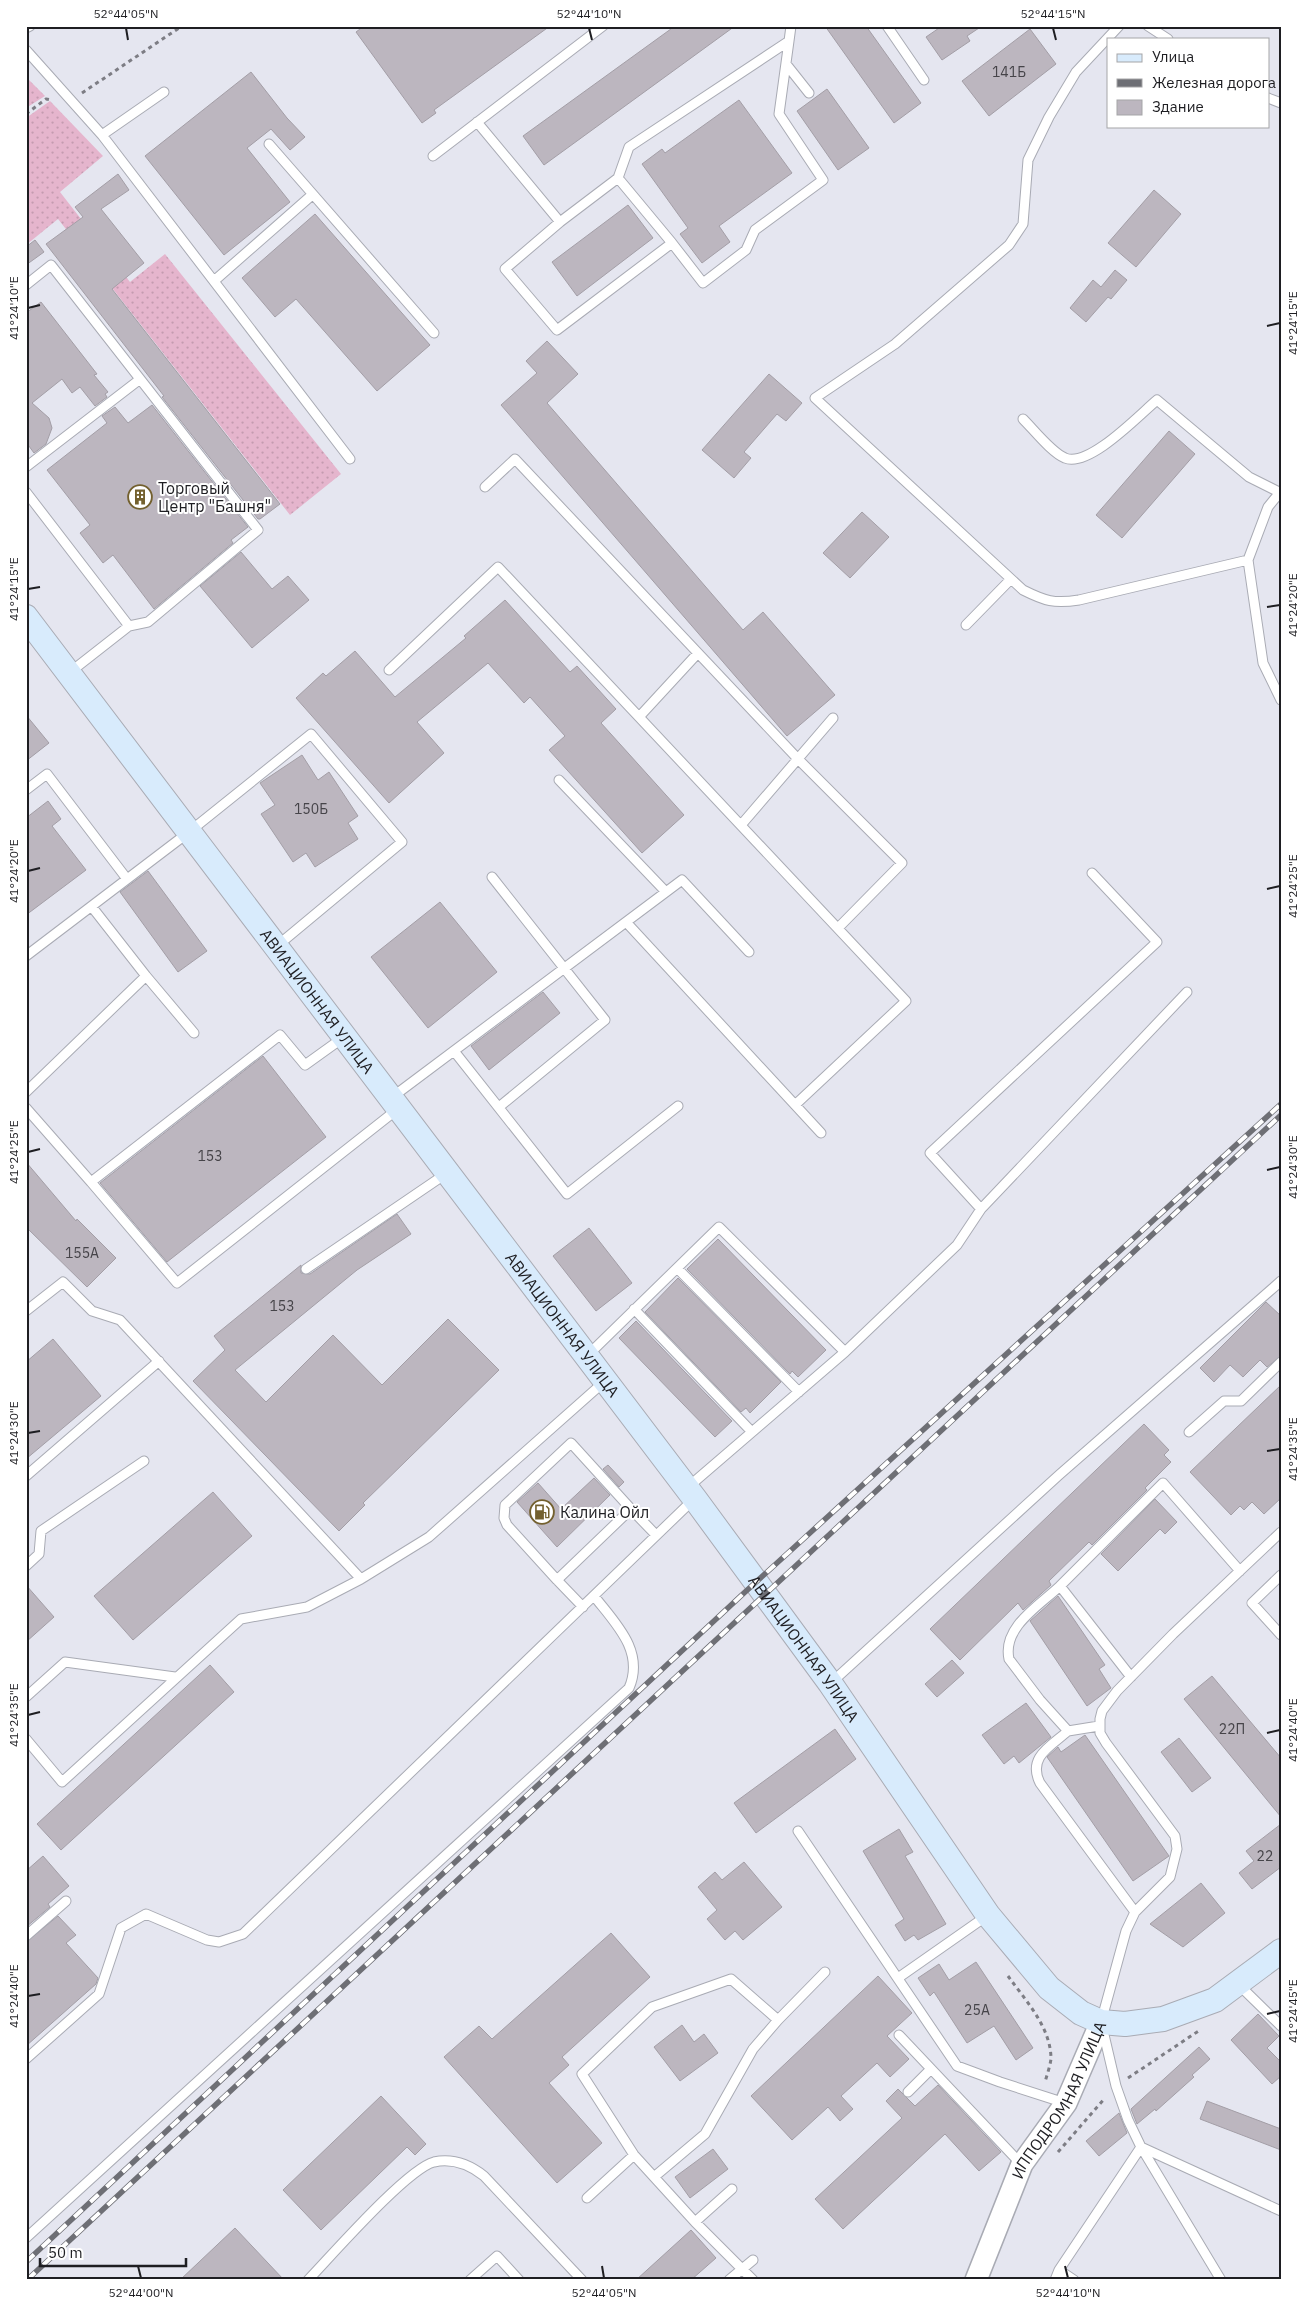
<svg xmlns="http://www.w3.org/2000/svg" width="1307" height="2306" viewBox="0 0 1307 2306" font-family="'IBM Plex Sans',sans-serif">
  <style>
    .grass { fill: url(#grass-dots) }
    .building { fill: #bcb6bf; stroke: #a39ea6 }
    .lines { fill: none; stroke-linecap: round; stroke-linejoin: round }
    .service-casing { stroke: #a9abb4; stroke-width: 11 }
    .tertiary-casing { stroke: #a9abb4; stroke-width: 24 }
    .secondary-casing { stroke: #a9abb4; stroke-width: 26 }
    .path { stroke: #7d7d84; stroke-width: 3; stroke-dasharray: 4 4; stroke-linecap: butt }
    .service { stroke: #fff; stroke-width: 9 }
    .tertiary { stroke: #fff; stroke-width: 21 }
    .secondary { stroke: #d8ebfc; stroke-width: 24 }
    .rail-casing { stroke: #6e6f75; stroke-width: 5.5 }
    .rail { stroke: #fff; stroke-width: 4; stroke-dasharray: 11; stroke-linecap: butt }
    .ticks { fill: none; stroke: #1e1e22; stroke-width: 2 }
    .labels { text-anchor: middle; dominant-baseline: central; stroke-width: 4; stroke-linejoin: round; paint-order: stroke }
    .number-label { font-size: 14px; fill: #464449 }
    .poi-label { font-size: 16px; fill: #1e1e22; stroke: #fff; text-anchor: start }
    .street-label { font-size: 16px; fill: #1e1e22; stroke: #fff }
    .neatline { fill: none; stroke: #1e1e22; stroke-width: 2 }
    .ticks-label { font-size: 12px; text-anchor: middle; fill: #1e1e22 }
  </style>
  <defs>
    <pattern id="grass-dots" width="8" height="8" patternUnits="userSpaceOnUse" patternTransform="scale(1.25)"><rect width="8" height="8" fill="#e5b5cd"/><path d="M2 2h.1M6 6h.1" fill="none" stroke="#c49bb0" stroke-width="1.8" stroke-linecap="round"/></pattern>
  </defs>
  <rect width="100%" height="100%" fill="#e5e6f0"/>
  <!-- grass -->
  <path class="grass" d="M26 77 45 96 26 108Z
    M50 101 103 156 60 192 130 282 165 254 341 474 290 515 58 219 26 245V118Z"/>
  <!-- building -->
  <path class="building" d="M364 26H550L434 110 436 113 422 123 356 32Z
    M675 26H735L544 165 523 136Z
    M825 26H866L921 103 894 123Z
    M942 26H982L967 36 970 41 942 60 926 37Z
    M1030 29 1056 64 989 116 962 81Z
    M251 72 287 118 305 137 290 150 271 129 247 148 290 202 224 255 145 156Z
    M827 89 869 148 838 170 797 111Z
    M739 100 792 173 719 226 730 242 702 263 680 234 688 228 642 164 662 149 665 153Z
    M118 174 129 190 101 209 144 263 112 289 280 504 260 519H258L162 397 164 396 46 244 83 217 75 207Z
    M1154 190 1181 214 1136 267 1108 243Z
    M628 205 653 238 577 296 552 262Z
    M315 214 430 345 377 391 296 299 275 317 242 278Z
    M35 240 44 252 26 265V247Z
    M1115 270 1127 280 1111 299 1108 297 1086 322 1070 308 1093 280 1101 287Z
    M41 302 97 374 94 375 108 392 105 394 107 397 95 406 80 387 72 393 62 379 32 403 49 418 52 428 46 444 34 453 26 442V313Z
    M547 341 578 374 547 403 743 630 763 612 835 695 787 736 501 405 537 373 526 361Z
    M769 374 802 403 786 421 777 414 744 452 751 458 734 478 702 450Z
    M152 405 248 527 231 540 233 543 154 609 113 555 103 563 80 533 90 525 47 470 107 423 102 416 115 407 128 423Z
    M1169 431 1195 454 1122 538 1096 515Z
    M862 512 889 537 850 578 823 553Z
    M241 552 272 589 288 576 309 600 252 648 200 586Z
    M505 600 570 672 577 666 616 709 601 723 684 815 642 853 549 750 565 736 530 697 524 703 488 663 417 722 444 753 389 803 296 698 323 673 326 676 355 651 395 697 466 638 464 636Z
    M26 715 49 743 26 761Z
    M302 755 318 780 329 772 358 816 348 823 358 839 315 867 306 853 293 862 261 814 275 805 260 783Z
    M48 801 61 819 52 826 86 870 26 915V818Z
    M148 871 207 951 178 972 120 892Z
    M440 902 497 972 428 1028 371 957Z
    M543 992 560 1013 489 1070 471 1046Z
    M263 1056 326 1137 167 1262 100 1183Z
    M26 1162 76 1221 77 1219 116 1258 87 1287 26 1227Z
    M397 1214 411 1234 357 1270 235 1370 266 1402 333 1335 382 1385 448 1319 499 1370 363 1503 365 1505 339 1531 193 1381 225 1350 214 1336 301 1265V1273L310 1274Z
    M589 1228 632 1283 596 1311 553 1256Z
    M718 1239 826 1350 798 1377 792 1371 790 1374 687 1269Z
    M678 1278 781 1382 750 1413 746 1408 741 1412 645 1312Z
    M1266 1302 1281 1316V1356L1267 1367 1260 1360 1243 1377 1230 1365 1214 1382 1200 1368Z
    M636 1321 732 1421 715 1437 619 1338Z
    M53 1339 101 1396 26 1459V1362Z
    M1281 1385V1498L1264 1514 1252 1502 1244 1510 1240 1506 1231 1515 1190 1472Z
    M1144 1424 1169 1450 1164 1455 1171 1462 1145 1488 1147 1490 1092 1545 1089 1542 1049 1581 1051 1585 1023 1610 1018 1603 960 1660 930 1629Z
    M608 1465 624 1482 619 1487 603 1469Z
    M594 1478 610 1495 557 1547 517 1502 538 1483 561 1509Z
    M213 1492 252 1536 133 1640 94 1596Z
    M1155 1499 1177 1522 1165 1534 1160 1529 1118 1571 1101 1554Z
    M26 1585 54 1617 26 1642Z
    M1058 1596 1105 1665 1099 1669 1111 1688 1087 1706 1030 1621Z
    M952 1660 964 1673 937 1697 925 1684Z
    M210 1665 234 1692 61 1850 37 1824Z
    M1212 1676 1281 1758V1817L1184 1699Z
    M1026 1703 1051 1737 1019 1763 1014 1756 1004 1764 982 1735Z
    M835 1729 856 1759 756 1833 734 1803Z
    M1085 1735 1169 1856 1133 1881 1047 1757 1058 1747 1061 1752Z
    M1179 1738 1211 1778 1192 1792 1161 1752Z
    M1281 1824V1867L1252 1889 1239 1873 1254 1861 1246 1851Z
    M899 1829 913 1852 905 1856 946 1924 918 1940 914 1935 905 1941 895 1925 904 1919 863 1851Z
    M43 1856 69 1886 48 1904 50 1907 26 1927V1871Z
    M744 1862 782 1907 743 1940 735 1931 725 1940 707 1919 717 1910 698 1887 715 1872 722 1880Z
    M1201 1883 1225 1913 1183 1947 1150 1924Z
    M58 1916 76 1935 66 1943 98 1978 96 1984 26 2046V1942Z
    M611 1933 650 1977 562 2057 569 2065 549 2083 602 2143 557 2183 444 2057 479 2026 492 2039Z
    M976 1962 1033 2048 1016 2060 994 2026 967 2043 934 1992 930 1996 918 1978 939 1964 949 1980Z
    M878 1976 912 2013 887 2036 909 2059 890 2077 877 2063 841 2096 853 2109 840 2121 828 2107 792 2140 751 2096Z
    M1258 2014 1279 2036 1267 2048 1281 2062V2076L1272 2084 1231 2040Z
    M682 2025 694 2042 704 2034 718 2053 680 2081 654 2047Z
    M1199 2047 1210 2059 1192 2075 1194 2077 1156 2111 1155 2109 1137 2124 1131 2109Z
    M938 2085 1001 2152 979 2171 945 2134 843 2229 815 2199 902 2118 886 2101 898 2089 915 2106Z
    M381 2096 426 2144 415 2155 407 2147 321 2230 283 2190Z
    M1207 2101 1281 2129V2150L1200 2119Z
    M1119 2113 1127 2133 1099 2156 1086 2141Z
    M713 2149 728 2169 690 2198 675 2177Z
    M235 2228 284 2280H180Z
    M691 2230 716 2258 691 2280H636Z"/>
  <g class="lines">
    <!-- service casing -->
    <g class="service-casing">
      <path id="service" d="M887 26 924 80
        M1119 26 1076 72 1049 117 1028 160 1023 224 1009 245 895 344 815 398 1023 590C1045 601 1054 604 1079 600L1248 560 1268 507 1281 491
        M1148 26 1168 39
        M26 28 30 26
        M26 50 102 135 164 92
        M786 64 809 93
        M1268 98 1281 103
        M477 122 560 222 618 178 629 147 789 41 791 26
        M102 135 350 459
        M269 144 434 333
        M433 156 603 26
        M560 222 505 269 557 330 672 243 618 178
        M672 243 703 283 746 250 755 230 823 180 779 114 789 41
        M214 281 312 195
        M26 285 51 265 258 530 148 622 129 626
        M1023 419C1034 430 1052 453 1065 458 1089 468 1139 415 1157 400L1249 477 1279 492
        M26 467 139 380
        M485 487 515 459 798 759 902 863 838 928
        M26 492 129 626 69 673
        M1248 560 1263 663 1281 700
        M966 625 1011 579
        M389 670 498 567 906 1001 795 1105
        M639 717 698 653
        M559 780 666 892
        M26 790 47 774 127 879
        M741 825 833 718
        M492 877 605 1020 499 1107
        M92 907 146 976 194 1033
        M626 922 821 1133
        M26 956 189 832 311 734 402 842 277 946
        M454 1051 567 1194 678 1106
        M26 1092 146 976
        M391 1098 682 880 749 952
        M26 1108 91 1182 280 1035 305 1065 344 1037
        M91 1182 177 1283 399 1108
        M981 1209 1187 992
        M677 1268 799 1392
        M306 1269 447 1173
        M634 1309 752 1432
        M26 1311 63 1282 92 1311 120 1320 361 1579 429 1537 605 1381
        M588 1355 719 1227 845 1352
        M1189 1432 1224 1401H1241L1281 1362
        M26 1476 159 1361
        M687 1488 845 1352 957 1245 981 1209 930 1153 1157 942 1092 873
        M26 1566 39 1554 41 1531 144 1461
        M1281 1575 1252 1603 1281 1635
        M557 1580 507 1525 504 1518 505 1505 571 1443 631 1509
        M1060 1586 1163 1483 1240 1571
        M583 1607 557 1580 631 1509 656 1535
        M832 1682 1059 1475 1281 1281
        M26 1697 65 1662 175 1677
        M1099 1726 1068 1731 1040 1700 1009 1659C1002 1627 1040 1605 1060 1586L1131 1677
        M1068 1731C1051 1746 1027 1757 1040 1783L1135 1912
        M26 1739 62 1782 241 1619 307 1607 361 1579
        M798 1831 957 2066 1000 2082 1065 2103
        M26 1936 66 1901
        M898 1978 988 1915
        M1238 1984 1281 2026
        M778 2020 731 1979 652 2007 582 2074 634 2155 654 2177 705 2134 753 2049 778 2020 825 1972
        M899 2035 1021 2164
        M26 2059 99 1994 121 1928 146 1914 207 1940 219 1942 243 1934 693 1500
        M908 2092 931 2069
        M654 2177 695 2222 732 2189
        M587 2198 634 2155
        M695 2222 753 2280
        M26 2238 629 1688C645 1651 615 1623 594 1596
        M1059 2270 1074 2280
        M308 2280C332 2255 407 2169 434 2162 453 2158 470 2165 484 2176L582 2280
        M470 2280 497 2256 519 2280
        M729 2280 753 2260
        M1055 2280 1059 2270 1141 2147 1281 2211
        M1221 2280 1141 2147 1128 2120 1116 2086 1101 2022 1126 1931 1135 1912 1170 1877 1177 1849 1175 1836 1106 1743 1100 1733V1719L1102 1711 1117 1691 1173 1634 1281 1532"/>
    </g>
    <!-- tertiary casing -->
    <g class="tertiary-casing">
      <g id="tertiary">
        <path id="s1" d="M976 2280 1022 2164 1066 2103 1101 2022"/>
      </g>
    </g>
    <!-- secondary casing -->
    <g class="secondary-casing">
      <g id="secondary">
        <path id="s2" d="M26 617 695 1499 830 1683 988 1915 1049 1988 1081 2013 1101 2022 1125 2024 1163 2019 1215 2000 1281 1951"/>
      </g>
    </g>
    <!-- path -->
    <path class="path" d="M82 93 182 26
      M26 114 46 99 51 100
      M1008 1976C1025 2000 1051 2027 1051 2059 1050 2066 1047 2075 1045 2082
      M1128 2078 1200 2030
      M1058 2152 1105 2098"/>
    <!-- service -->
    <use href="#service" class="service"/>
    <!-- tertiary -->
    <use href="#tertiary" class="tertiary"/>
    <!-- secondary -->
    <use href="#secondary" class="secondary"/>
    <!-- rail casing -->
    <g class="rail-casing">
      <path id="rail" d="M26 2262 744 1593 1281 1104
        M27 2280 1281 1115"/>
    </g>
    <!-- rail -->
    <use href="#rail" class="rail"/>
  </g>
  <!-- ticks -->
  <path class="ticks" d="M126 28 128 40M589 28 592 40M1053 28 1056 40M28 308 40 305M1267 326 1280 323M28 589 40 587M1267 607 1280 605M28 871 40 868M1267 889 1280 886M28 1152 40 1149M1267 1170 1280 1167M28 1433 40 1431M1267 1451 1280 1449M28 1715 40 1712M1267 1733 1280 1730M28 1996 40 1994M1267 2014 1280 2011M138 2266 141 2278M602 2266 604 2278M1065 2266 1068 2278"/>
  <!-- icons -->
  <defs>
    <g id="building-ring" transform="scale(1.25)"><circle r="9.5" fill="#fff" stroke="#73602e" stroke-width="1.5"/><path d="M-4-6H4V6H1V3H-1V6H-4ZM-2.5-4.3h1.7v1.8h-1.7ZM.8-4.3h1.7v1.8H.8ZM-2.5-1h1.7V.8h-1.7ZM.8-1h1.7V.8H.8Z" fill="#73602e"/></g>
    <g id="fuel-ring" transform="scale(1.25)"><circle r="9.5" fill="#fff" stroke="#73602e" stroke-width="1.5"/><path d="M-5.5-6h7V0h2V4h1.3V-2.5L3-4.5l.8-.8L6-3V5H2.5V1h-1V6h-7ZM-4.2-4.7v3.2H.2V-4.7Z" fill="#73602e"/></g>
  </defs>
  <g fill-rule="evenodd">
    <use href="#building-ring" x="140" y="497"/>
    <use href="#fuel-ring" x="542" y="1512"/>
  </g>
  <g class="labels">
    <!-- number labels -->
    <g class="number-label">
      <text x="1009" y="72">141Б</text>
      <text x="311" y="809">150Б</text>
      <text x="210" y="1156">153</text>
      <text x="82" y="1253">155А</text>
      <text x="282" y="1306">153</text>
      <text x="1232" y="1729">22П</text>
      <text x="1265" y="1856">22</text>
      <text x="977" y="2010">25А</text>
    </g>
    <!-- poi labels -->
    <g class="poi-label">
      <text x="158" y="488">Торговый<tspan x="158" dy="18">Центр "Башня"</tspan></text>
      <text x="560" y="1512">Калина Ойл</text>
    </g>
    <!-- street labels -->
    <g class="street-label">
      <text stroke="none"><textPath href="#s2" startOffset="482">АВИАЦИОННАЯ УЛИЦА</textPath></text>
      <text stroke="none"><textPath href="#s2" startOffset="888">АВИАЦИОННАЯ УЛИЦА</textPath></text>
      <text stroke="none"><textPath href="#s2" startOffset="1292">АВИАЦИОННАЯ УЛИЦА</textPath></text>
      <text stroke="none"><textPath href="#s1" startOffset="199">ИППОДРОМНАЯ УЛИЦА</textPath></text>
    </g>
  </g>
  <!-- border -->
  <rect width="1307" height="2306" fill="none" stroke="#ffffff" stroke-width="55"/>
  <!-- legend -->
  <rect x="1107" y="38" width="162" height="90" fill="#ffffff" stroke="#a5a5a7"/>
  <rect x="1117" y="54" width="25" height="8" fill="#d8ebfc" stroke="#a5a5a7"/>
  <text x="1152" y="62" font-size="15" fill="#1e1e22">Улица</text>
  <rect x="1117" y="79" width="25" height="8" fill="#6e6f75" stroke="#a5a5a7"/>
  <text x="1152" y="88" font-size="15" fill="#1e1e22">Железная дорога</text>
  <rect x="1117" y="100" width="25" height="15" fill="#bcb6bf" stroke="#a5a5a7"/>
  <text x="1152" y="112" font-size="15" fill="#1e1e22">Здание</text>
  <!-- scale -->
  <path d="M40 2258v8h146v-8" fill="none" stroke="#1e1e22" stroke-width="2.5"/>
  <text x="48" y="2258" font-size="15" fill="#1e1e22" stroke="#ffffff" stroke-width="4" paint-order="stroke">50 m</text>
  <rect x="28" y="28" width="1252" height="2250" class="neatline"/>
  <g class="ticks-label">
    <text x="126" y="18">52°44'05"N</text>
    <text x="589" y="18">52°44'10"N</text>
    <text x="1053" y="18">52°44'15"N</text>
    <text transform="translate(14 308) rotate(-90)" y="4">41°24'10"E</text>
    <text transform="translate(1293 323) rotate(-90)" y="4">41°24'15"E</text>
    <text transform="translate(14 589) rotate(-90)" y="4">41°24'15"E</text>
    <text transform="translate(1293 605) rotate(-90)" y="4">41°24'20"E</text>
    <text transform="translate(14 871) rotate(-90)" y="4">41°24'20"E</text>
    <text transform="translate(1293 886) rotate(-90)" y="4">41°24'25"E</text>
    <text transform="translate(14 1152) rotate(-90)" y="4">41°24'25"E</text>
    <text transform="translate(1293 1167) rotate(-90)" y="4">41°24'30"E</text>
    <text transform="translate(14 1433) rotate(-90)" y="4">41°24'30"E</text>
    <text transform="translate(1293 1449) rotate(-90)" y="4">41°24'35"E</text>
    <text transform="translate(14 1715) rotate(-90)" y="4">41°24'35"E</text>
    <text transform="translate(1293 1730) rotate(-90)" y="4">41°24'40"E</text>
    <text transform="translate(14 1996) rotate(-90)" y="4">41°24'40"E</text>
    <text transform="translate(1293 2011) rotate(-90)" y="4">41°24'45"E</text>
    <text x="141" y="2297">52°44'00"N</text>
    <text x="604" y="2297">52°44'05"N</text>
    <text x="1068" y="2297">52°44'10"N</text>
  </g>
</svg>
